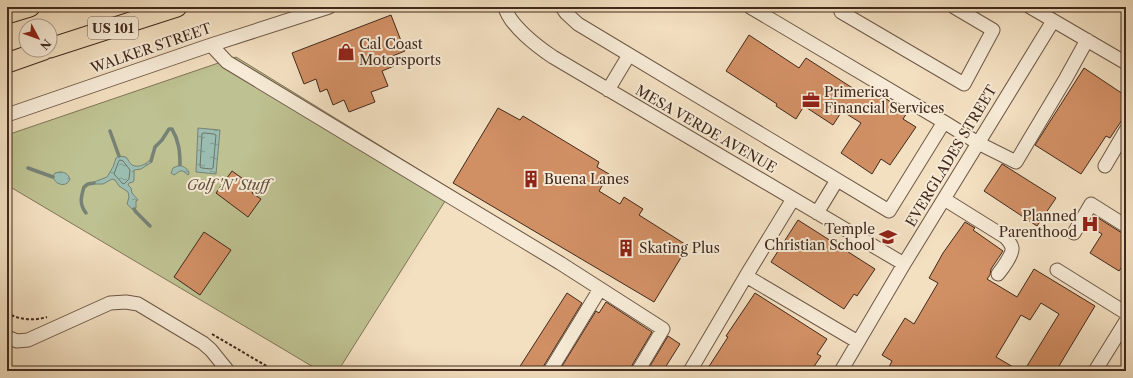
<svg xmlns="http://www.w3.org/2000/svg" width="1133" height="378" viewBox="0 0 1133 378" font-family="'Libre Caslon Text',serif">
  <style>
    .green { fill: #bec191; stroke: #807557 }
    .water { fill: url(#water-ripples); stroke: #778276 }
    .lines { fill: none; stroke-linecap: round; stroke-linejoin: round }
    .shore { stroke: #6e7367; stroke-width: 1 }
    .stream { stroke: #778276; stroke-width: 3.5 }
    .building { fill: #d18f64; stroke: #41291d }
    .minor-casing { stroke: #6e5746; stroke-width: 15 }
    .highway-casing { stroke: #41291d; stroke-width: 21 }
    .path { stroke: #41291d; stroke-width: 2; stroke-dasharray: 3 2; stroke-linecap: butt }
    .minor { stroke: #f7ebd7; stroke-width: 13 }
    .highway { stroke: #f3e0c1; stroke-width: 19 }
    .labels { text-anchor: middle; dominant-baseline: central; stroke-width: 4; stroke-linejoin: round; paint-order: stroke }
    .shield { fill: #f7ebd7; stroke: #786355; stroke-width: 1 }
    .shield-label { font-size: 13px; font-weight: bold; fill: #41291d }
    .poi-label { font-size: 14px; fill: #41291d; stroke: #f7ebd7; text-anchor: start }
    .street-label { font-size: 14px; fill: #41291d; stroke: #f7ebd7 }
    .park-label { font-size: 14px; font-style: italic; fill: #604f3a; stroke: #f7ebd7 }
  </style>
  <defs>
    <pattern id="water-ripples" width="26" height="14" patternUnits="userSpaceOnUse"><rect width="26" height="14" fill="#9bbdb1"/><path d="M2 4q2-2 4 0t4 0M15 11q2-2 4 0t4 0" fill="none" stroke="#809a8f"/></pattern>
  </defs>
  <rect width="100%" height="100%" fill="#f3e0c1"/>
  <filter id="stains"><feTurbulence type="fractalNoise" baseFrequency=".005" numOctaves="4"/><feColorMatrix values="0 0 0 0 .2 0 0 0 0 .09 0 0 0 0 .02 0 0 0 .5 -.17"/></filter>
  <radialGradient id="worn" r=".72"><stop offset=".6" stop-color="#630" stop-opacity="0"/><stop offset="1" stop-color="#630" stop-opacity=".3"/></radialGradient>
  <!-- green -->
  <path class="green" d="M236 57 452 190 338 371H320L7 185V135Z"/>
  <!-- water -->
  <path class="water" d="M198 128 220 130 216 174 196 172Z
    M119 156 126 157C128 159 130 164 132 165 138 168 145 165 150 160L152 162 141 169 134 170V180L133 182 129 183 128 185 131 188 132 193 138 200 136 201V208L132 209 127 204 129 197 128 192 119 186 115 180 112 179 103 184H94V182L107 177 113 167 116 158Z
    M180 165C184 167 189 169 189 174L188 175 183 171H180L174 175 171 173 173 168Z
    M60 172C65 172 68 174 70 179 66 189 54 184 53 176L55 173Z"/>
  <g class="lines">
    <!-- shore -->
    <path class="shore" d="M204 133 214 134 216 135 213 168 211 169 202 168 200 167 202 134Z
      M120 160 123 161 130 170 129 179 124 184 122 183 114 174 118 163Z"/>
    <!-- stream -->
    <path class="stream" d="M110 131 119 156
      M151 161 155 147 162 140 169 129H172C179 141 180 152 180 165
      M28 168 53 177
      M134 209 136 212 150 226
      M86 213C79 204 81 197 84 187L88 184 94 183"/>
  </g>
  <!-- building -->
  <path class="building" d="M391 15 405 51 390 57 394 66 382 71 388 86 371 92 375 102 349 112 344 100 333 105 327 89 320 92 316 79 304 84 292 53Z
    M749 35 799 68 806 58 868 98 873 90 907 113 903 119 916 127 890 165 881 159 872 174 841 153 861 123 842 111 833 125 804 106 796 119 776 106 777 104 726 71Z
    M1084 68 1126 96V114L1110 138 1106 136 1081 174 1035 145Z
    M498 108 520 120 523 116 599 162 597 167 609 174 599 191 620 204 624 197 643 209 639 215 688 246 654 302 453 183Z
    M1002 164 1056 198 1037 226 984 191Z
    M232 171 256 188 252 193 261 199 248 217 216 193Z
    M1095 216 1122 233 1126 234V261L1119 271 1090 253 1102 234 1089 226Z
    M798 220 875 269 857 296 854 294 844 309 771 262Z
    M965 222 975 228 973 230 1003 251 991 269 990 275 987 279 1017 297 1034 269 1095 306 1056 371H1024L1059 314 1041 303 1030 320 1021 315 996 357 1020 371H887L892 361 882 355 905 318 914 324 938 283 929 278 943 253Z
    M204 232 231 250 200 295 174 277Z
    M567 293 582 303 543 367 542 371H517Z
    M755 293 827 339 817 354 821 356 811 371H706L728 337 726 336Z
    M606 302 652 332 631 367 630 371H559L596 311 599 313Z
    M668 336 680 344 663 371H647Z"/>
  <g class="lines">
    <!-- minor casing -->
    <g class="minor-casing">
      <path id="minor" d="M505 7C509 25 538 47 553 57L904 264
        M562 7 566 13 578 24 889 211 944 122 750 7
        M844 7 841 12 964 84 993 30 954 7
        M1030 7 1126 63
        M211 45 227 62 560 263 663 329 638 371
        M608 90 629 55
        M7 115 211 45 329 7
        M944 122 978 143 1016 162 1066 78 1087 40
        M1105 166 1126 130
        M793 199 746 276 858 342
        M944 199 1005 237C1008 240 1011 243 1012 248 1013 254 1002 269 998 274
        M817 213 837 180
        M1074 233 1091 204 1126 226
        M1057 270 1126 313
        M7 337 17 341 28 340 110 303 126 302 138 304 203 343 211 350 228 371
        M550 371 600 289
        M690 371 746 276
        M841 371 904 264 1053 21
        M1095 371 1126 321"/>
    </g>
    <!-- highway casing -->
    <g class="highway-casing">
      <path id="highway" d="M7 14 30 7
        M50 48 177 7
        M7 63 44 50"/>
    </g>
    <!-- path -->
    <path class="path" d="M7 313C19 320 34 321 47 317
      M212 334 275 371"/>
    <!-- minor -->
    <use href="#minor" class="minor"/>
    <!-- highway -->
    <use href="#highway" class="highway"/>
  </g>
  <!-- icons -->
  <defs>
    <g id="shop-bare" transform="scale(1.38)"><path d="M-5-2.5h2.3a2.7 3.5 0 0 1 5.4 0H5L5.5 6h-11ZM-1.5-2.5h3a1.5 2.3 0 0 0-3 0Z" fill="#8f2418" stroke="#f7ebd7" stroke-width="2.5" paint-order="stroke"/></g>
    <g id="office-bare" transform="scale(1.38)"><path d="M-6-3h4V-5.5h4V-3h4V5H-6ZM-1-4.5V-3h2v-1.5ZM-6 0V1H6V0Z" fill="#8f2418" stroke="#f7ebd7" stroke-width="2.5" paint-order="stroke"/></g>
    <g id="building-bare" transform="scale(1.38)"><path d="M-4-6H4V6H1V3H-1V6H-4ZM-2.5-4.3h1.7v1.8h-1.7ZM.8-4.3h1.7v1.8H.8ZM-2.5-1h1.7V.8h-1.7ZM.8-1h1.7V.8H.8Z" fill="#8f2418" stroke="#f7ebd7" stroke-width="2.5" paint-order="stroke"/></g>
    <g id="hospital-bare" transform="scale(1.38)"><path d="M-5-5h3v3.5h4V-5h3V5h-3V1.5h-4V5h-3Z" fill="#8f2418" stroke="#f7ebd7" stroke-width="2.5" paint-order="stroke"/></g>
    <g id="school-bare" transform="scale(1.38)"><path d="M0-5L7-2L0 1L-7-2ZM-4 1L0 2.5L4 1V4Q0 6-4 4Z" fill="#8f2418" stroke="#f7ebd7" stroke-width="2.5" paint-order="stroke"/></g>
  </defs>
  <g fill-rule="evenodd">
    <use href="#shop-bare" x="346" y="52"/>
    <use href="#office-bare" x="811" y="100"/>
    <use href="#building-bare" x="531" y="179"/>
    <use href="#hospital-bare" x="1090" y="224"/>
    <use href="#school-bare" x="888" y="237"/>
    <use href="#building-bare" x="626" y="248"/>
  </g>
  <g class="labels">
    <!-- shield labels -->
    <rect class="shield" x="88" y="17" width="50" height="22" rx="3"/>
    <g class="shield-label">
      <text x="113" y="28">US 101</text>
    </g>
    <!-- poi labels -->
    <g class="poi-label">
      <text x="359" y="44">Cal Coast<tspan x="359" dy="16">Motorsports</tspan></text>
      <text x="824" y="92">Primerica<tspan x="824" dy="16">Financial Services</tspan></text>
      <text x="544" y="179">Buena Lanes</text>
      <text x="1077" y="216" text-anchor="end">Planned<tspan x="1077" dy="16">Parenthood</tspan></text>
      <text x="875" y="229" text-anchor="end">Temple<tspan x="875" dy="16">Christian School</tspan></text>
      <text x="639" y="248">Skating Plus</text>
    </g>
    <!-- street labels -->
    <g class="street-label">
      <text transform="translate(151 48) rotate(-19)">WALKER STREET</text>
      <text transform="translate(706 129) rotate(30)">MESA VERDE AVENUE</text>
      <text transform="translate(951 156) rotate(-59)">EVERGLADES STREET</text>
    </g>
    <!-- park labels -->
    <g class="park-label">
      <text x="228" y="185">Golf 'N' Stuff</text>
    </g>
  </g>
  <!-- margin -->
  <rect width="1133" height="378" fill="none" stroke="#f3e0c1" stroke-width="24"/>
  <rect x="8" y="8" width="1117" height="362" fill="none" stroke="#41291d" stroke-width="2"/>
  <rect x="12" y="12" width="1109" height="354" fill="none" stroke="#41291d"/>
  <!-- north arrow -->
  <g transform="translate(38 38) rotate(131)"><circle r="19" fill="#f7ebd7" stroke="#ae9d8d"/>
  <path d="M0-3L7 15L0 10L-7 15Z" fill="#8f2418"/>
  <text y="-6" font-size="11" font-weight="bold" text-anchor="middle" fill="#41291d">N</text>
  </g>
  <rect width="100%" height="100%" filter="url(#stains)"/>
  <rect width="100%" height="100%" fill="url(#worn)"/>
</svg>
